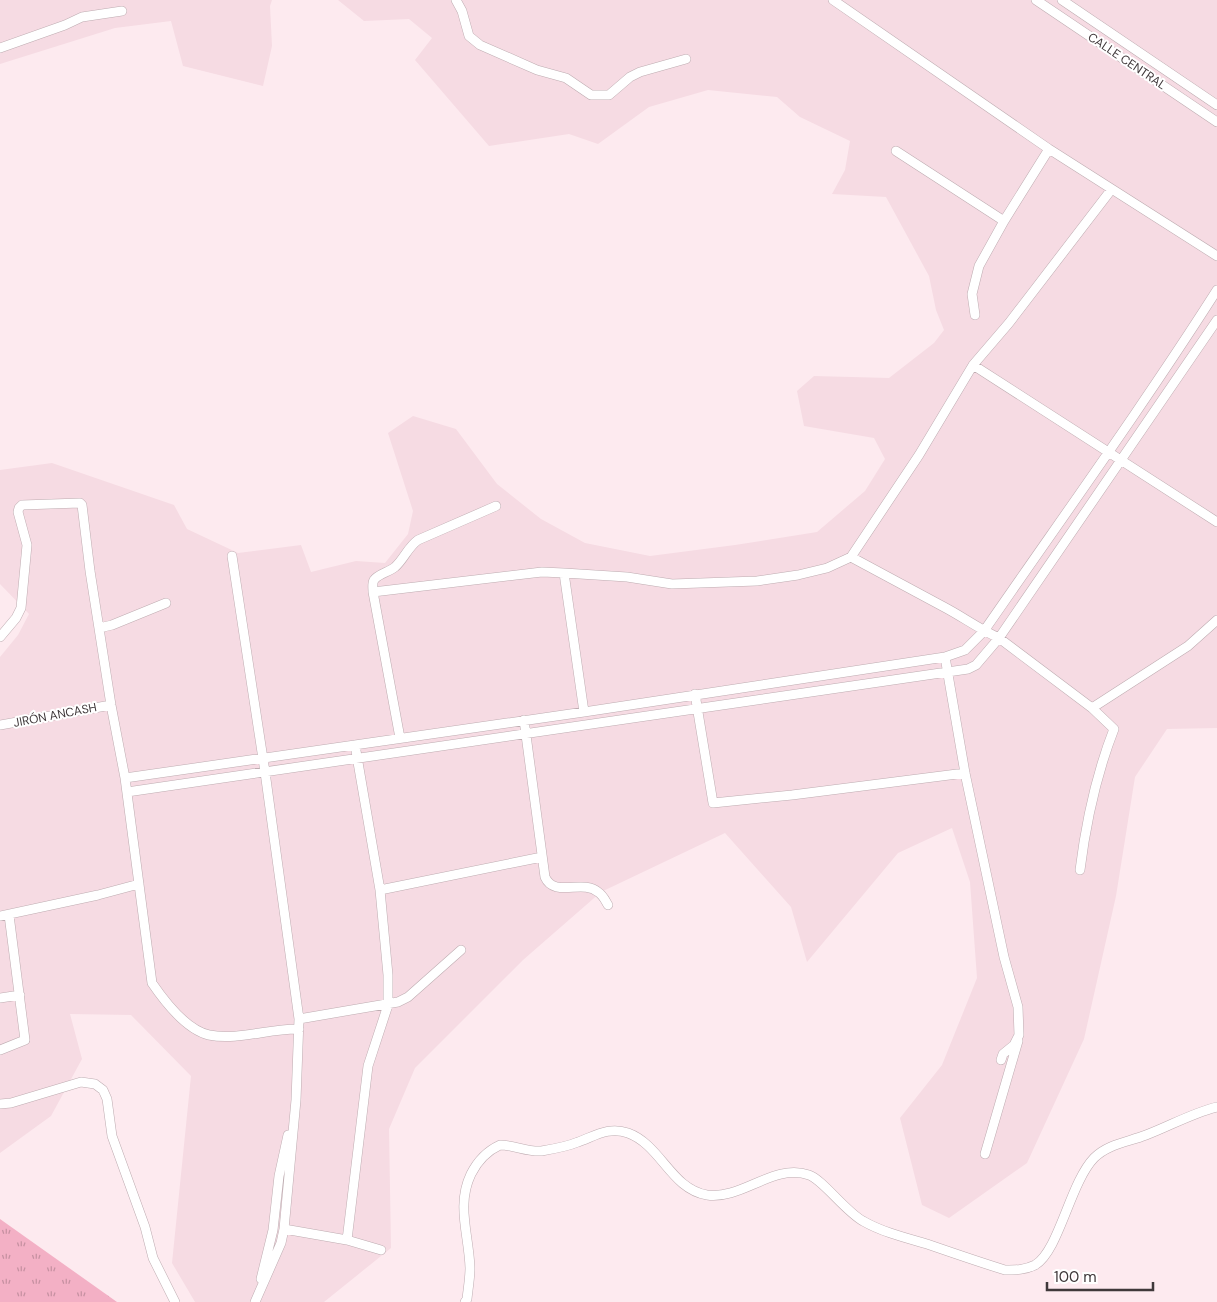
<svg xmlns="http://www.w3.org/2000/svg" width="1217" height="1302" viewBox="0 0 1217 1302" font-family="'DM Sans',sans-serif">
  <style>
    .built { fill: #f6dbe3 }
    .grass { fill: url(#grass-tufts) }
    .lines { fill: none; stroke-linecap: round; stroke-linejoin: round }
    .minor-casing { stroke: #beacb1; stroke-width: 10 }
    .minor { stroke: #fff; stroke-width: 9 }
    .labels { text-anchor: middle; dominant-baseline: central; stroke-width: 4; stroke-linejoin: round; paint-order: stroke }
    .street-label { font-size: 12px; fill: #3f383a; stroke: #fff }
  </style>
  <defs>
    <pattern id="grass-tufts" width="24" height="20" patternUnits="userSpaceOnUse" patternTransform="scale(1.25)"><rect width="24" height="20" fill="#f3b0c5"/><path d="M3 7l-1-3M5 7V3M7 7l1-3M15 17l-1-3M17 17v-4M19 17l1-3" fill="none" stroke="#c690a1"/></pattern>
  </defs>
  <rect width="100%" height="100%" fill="#fdeaef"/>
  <!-- built -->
  <path class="built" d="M0 0H272L270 6 272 46 263 86 183 66 171 21 115 28 0 64Z
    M338 0H1217V728L1167 729 1135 777 1116 896 1084 1039 1027 1163 949 1218 922 1205 900 1118 942 1065 977 978 970 882 952 828 898 853 807 962 791 907 725 833 601 892 523 960 415 1068 389 1129 391 1248 324 1302H195L172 1263 191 1076 131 1015 70 1014 82 1059 51 1116 0 1153V657L18 635 29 614 0 584V470L52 463 174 505 187 529 238 553 301 545 311 572 356 561 385 563 408 534 413 511 388 433 413 416 456 429 497 484 541 519 585 543 650 556 735 545 817 532 865 491 885 459 874 438 804 426 797 391 814 376 889 378 934 343 944 330 936 310 929 276 886 197 832 194 845 170 850 141 800 117 777 97 708 90 649 107 598 144 569 134 489 146 415 60 432 38 409 19 364 21Z"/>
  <!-- grass -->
  <path class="grass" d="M0 1219 117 1302H0Z"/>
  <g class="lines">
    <!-- minor casing -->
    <g class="minor-casing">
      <path id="minor" d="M456 0 462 11 469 36 480 45 537 70 566 78 591 95H609L630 77 640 72 686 59
        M833 0 1049 149 1217 256
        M1036 0 1217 122
        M1062 0 1217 105
        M0 48 65 25 82 17 122 11
        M896 151 1004 221
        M975 315 972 294 979 266 1004 221 1049 149
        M973 365 1217 522
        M232 556 265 772 299 1019 296 1100 284 1229 281 1243 255 1302
        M851 557C882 574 913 590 944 607 963 617 979 629 999 638L1092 708 1114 729C1096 775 1086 822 1080 870
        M564 573 627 577 672 584 757 581 798 575 827 568 851 557 919 455 973 365 1009 323 1111 190
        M373 592 542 572 564 573 584 712
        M99 628 112 625 166 603
        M0 637 16 618 21 608 27 545 18 512 19 508 22 505 80 503 82 505 90 571 111 705 125 778 152 983C165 1002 187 1030 209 1035 237 1041 271 1028 299 1029
        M945 657 965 773 1004 957 1018 1007 1019 1035 1014 1045 1003 1054 1001 1060
        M695 694 713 803 792 795 965 773
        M1092 708 1188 646 1217 620
        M524 720 545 877C554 898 583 879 598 892 603 895 605 900 608 905
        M0 725 111 705
        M400 738 373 592C373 588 372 583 374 580 378 574 389 572 395 567 404 559 408 547 418 540L496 506
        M125 778 584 712 945 657 965 650 984 631C1062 518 1143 406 1217 290
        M127 792 968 669 976 665 999 638 1217 320
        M380 890 542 857
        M0 916 98 895 139 884
        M0 998 20 995
        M299 1019 398 1002 408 997 461 950
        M0 1050 25 1040 9 915
        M0 1104 11 1103 81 1082 95 1084 103 1090 107 1099 112 1136 145 1227 153 1258 175 1302
        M985 1154 1018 1041
        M284 1229 347 1240 368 1066 388 1005V975L380 890 355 745
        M347 1240 381 1250
        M261 1279 273 1230 279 1176 288 1135
        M465 1302 467 1299C468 1289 470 1278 470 1268 469 1235 456 1205 471 1174 478 1160 487 1151 500 1145 514 1145 527 1152 541 1151 553 1149 566 1147 578 1142 595 1136 609 1126 628 1133 661 1145 671 1189 707 1195 742 1200 773 1163 809 1175 822 1179 846 1212 863 1221 882 1232 906 1238 927 1244 953 1253 979 1262 1005 1270 1016 1270 1025 1270 1035 1265 1059 1251 1070 1183 1094 1158 1108 1144 1128 1142 1146 1135 1170 1126 1192 1113 1217 1107"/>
    </g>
    <!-- minor -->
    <use href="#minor" class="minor"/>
  </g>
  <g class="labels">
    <!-- street labels -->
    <g class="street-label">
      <text transform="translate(1127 61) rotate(34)">CALLE CENTRAL</text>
      <text transform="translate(55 715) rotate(-11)">JIRÓN ANCASH</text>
    </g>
  </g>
  <!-- scale -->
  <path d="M1047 1282v8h106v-8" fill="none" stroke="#3f383a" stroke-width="2.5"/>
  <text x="1054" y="1282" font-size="15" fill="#3f383a" stroke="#ffffff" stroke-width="4" paint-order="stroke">100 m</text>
</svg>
